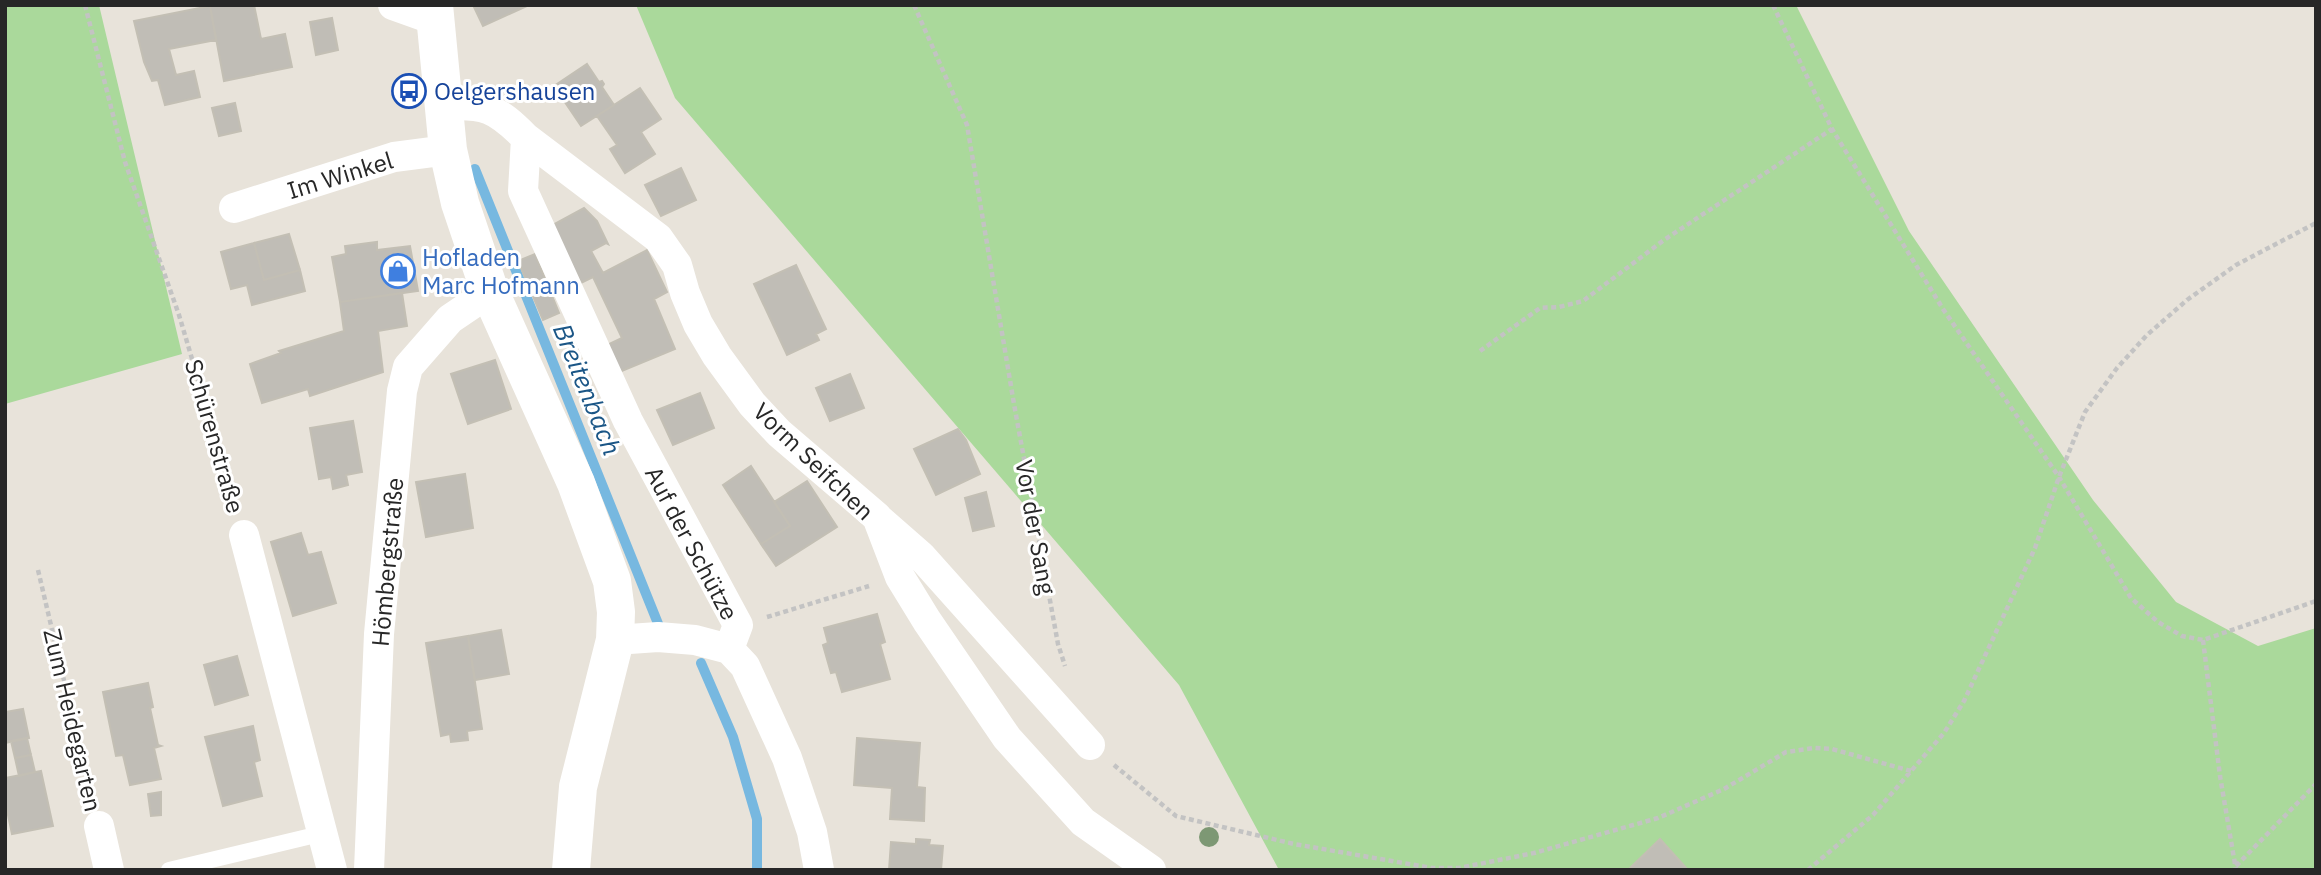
<svg xmlns="http://www.w3.org/2000/svg" width="2321" height="875" viewBox="0 0 2321 875" font-family="'IBM Plex Sans',sans-serif">
  <style>
    .green { fill: #aad99b }
    .lines { fill: none; stroke-linecap: round; stroke-linejoin: round }
    .stream { stroke: #77b8e0; stroke-width: 10 }
    .building { fill: #c0bdb6; stroke: #c3bfb4; stroke-width: 2 }
    .path { stroke: #c3c3c3; stroke-width: 4.5; stroke-dasharray: 5 3.5; stroke-linecap: butt }
    .lane { stroke: #fff; stroke-width: 16 }
    .street { stroke: #fff; stroke-width: 30 }
    .secondary { stroke: #fff; stroke-width: 38 }
    .tree { fill: #7d9874 }
    .labels { text-anchor: middle; dominant-baseline: central; stroke-width: 6; stroke-linejoin: round; paint-order: stroke }
    .transit-label { font-size: 24px; fill: #164399; stroke: #fff; text-anchor: start }
    .street-label { font-size: 24px; fill: #272727; stroke: #fff }
    .shop-label { font-size: 24px; fill: #366cbe; stroke: #fff; text-anchor: start }
    .water-label { font-size: 26px; font-style: italic; fill: #1b5686; stroke: #fff }
  </style>
  <rect width="100%" height="100%" fill="#e8e3da"/>
  <!-- green -->
  <path class="green" d="M5 5H99L182 354 5 404Z
    M636 5H1796L1909 231 2093 500 2176 602 2258 646 2316 628V870H1279L1179 685 675 98Z"/>
  <g class="lines">
    <!-- stream -->
    <path class="stream" d="M475 169 659 626
      M701 663 733 737 757 819V870"/>
  </g>
  <!-- building -->
  <path class="building" d="M254 5 261 39 285 34 292 67 224 81 210 6Z
    M473 5H529L483 26Z
    M210 6 216 40 169 49 176 75 194 71 200 97 165 105 158 80 152 81 144 62 134 21Z
    M332 18 338 50 316 55 310 22Z
    M587 64 599 82 602 81 604 84 602 87 614 105 581 126 554 86Z
    M640 88 661 119 641 132 655 154 625 173 610 149 617 145 597 116Z
    M235 103 241 131 219 136 212 108Z
    M681 168 696 200 661 216 645 185Z
    M584 208 597 221 608 244 606 243 591 251 603 273 647 250 667 292 654 299 675 349 617 373 605 346 622 338 593 277 581 283 551 226Z
    M289 234 300 270 264 280 254 243Z
    M377 242V250L410 246 418 291 340 302 332 257 346 254 345 246Z
    M254 243 264 280 300 270 305 291 252 305 247 285 231 289 221 252Z
    M535 254 559 313 543 320 518 261Z
    M796 265 826 329 816 334 819 340 787 355 754 284Z
    M402 293 407 326 378 331 383 372 310 396 308 389 262 403 250 364 281 353 279 351 344 331 340 302Z
    M495 360 511 409 468 424 451 374Z
    M850 374 864 408 830 421 816 388Z
    M700 393 714 428 673 445 657 410Z
    M353 421 362 472 346 475 348 485 333 489 331 477 319 479 310 428Z
    M958 429 966 440 980 474 936 495 914 449Z
    M751 466 790 526 761 544 723 485Z
    M465 474 473 528 426 537 416 482Z
    M807 481 837 527 776 566 761 544 790 526 774 502Z
    M986 492 994 526 973 531 965 498Z
    M301 533 308 555 321 552 336 603 293 616 271 542Z
    M877 614 885 642 880 644 890 679 842 692 836 672 831 673 823 645 828 643 824 628Z
    M501 630 509 674 475 680 468 636Z
    M468 636 482 729 467 731 468 740 451 742 450 734 441 736 426 643Z
    M237 656 248 695 215 705 204 665Z
    M148 683 153 707 150 708 158 745 161 746 154 748 161 779 130 785 123 755 116 756 103 692Z
    M23 709 29 738 5 743V712Z
    M253 726 260 760 254 762 262 796 223 806 205 737Z
    M27 738 31 755 15 758 11 741Z
    M857 738 920 743 917 787 925 788 924 821 890 819 892 788 854 785Z
    M31 755 35 772 19 776 15 758Z
    M41 771 53 826 12 834 5 801V778Z
    M161 792V815L151 816 148 794Z
    M916 839 930 840 929 845 943 846 941 870H889L891 842 916 844Z
    M1660 839 1688 870H1628Z"/>
  <g class="lines">
    <!-- path -->
    <path class="path" d="M85 5 125 162 179 315 236 507
      M914 5 967 125 1014 404 1058 644 1065 666
      M1773 5 1832 129 1943 309 2059 477 2131 598 2158 622 2182 636 2203 640 2316 601
      M1480 351 1540 308 1559 307 1583 301 1664 240 1832 129
      M38 570 91 795
      M767 617 869 586
      M2203 640 2220 776 2236 870
      M1114 765 1176 816 1294 844 1432 868H1459L1534 853 1658 818 1724 789 1786 752 1814 748 1832 749 1911 771
      M2236 866 2316 784
      M1808 870 1873 815 1944 733 1964 701 2035 548 2059 477 2085 412 2117 368 2147 335 2187 300 2236 265 2316 223"/>
    <!-- lane -->
    <path class="lane" d="M169 870 324 833"/>
    <!-- street -->
    <path class="street" d="M393 5 421 15 436 17
      M442 106C485 103 496 108 526 138L658 238 677 265 685 293 698 324 717 356 752 404 779 433 877 517 900 577 927 621 1007 738 1083 822 1151 870
      M526 138 523 191 628 421 738 625 729 649 745 666 787 758 812 832 819 870
      M234 208 394 157 448 150
      M881 521 921 556 1090 745
      M244 535 332 870
      M615 640 658 637 695 640 729 649
      M99 826 109 870
      M369 870 379 634 402 391 408 367 450 319 490 292"/>
    <!-- secondary -->
    <path class="secondary" d="M434 5 448 150 460 203 490 292 576 483 612 581 616 612 615 640 578 787 571 870"/>
  </g>
  <!-- trees -->
  <circle class="tree" cx="1209" cy="837" r="10"/>
  <!-- icons -->
  <defs>
    <g id="bus-ring" transform="scale(1.75)"><circle r="9.5" fill="#fff" stroke="#1a4fb4" stroke-width="1.5"/><path d="M-5-6H5V4H4V6H2V4H-2V6H-4V4H-5ZM-3.5-4V0h7V-4ZM-3.5 1.2v1.5H-2V1.2ZM2 1.2v1.5H3.5V1.2Z" fill="#1a4fb4"/></g>
    <g id="shop-ring" transform="scale(1.75)"><circle r="9.5" fill="#fff" stroke="#3f7fe0" stroke-width="1.5"/><path d="M-5-2.5h2.3a2.7 3.5 0 0 1 5.4 0H5L5.5 6h-11ZM-1.5-2.5h3a1.5 2.3 0 0 0-3 0Z" fill="#3f7fe0"/></g>
  </defs>
  <g fill-rule="evenodd">
    <use href="#bus-ring" x="409" y="91"/>
    <use href="#shop-ring" x="398" y="271"/>
  </g>
  <g class="labels">
    <!-- transit labels -->
    <g class="transit-label">
      <text x="434" y="91">Oelgershausen</text>
    </g>
    <!-- street labels -->
    <g class="street-label">
      <text transform="translate(340 175) rotate(-17)">Im Winkel</text>
      <text transform="translate(215 436) rotate(74)">Schürenstraße</text>
      <text transform="translate(814 461) rotate(44)">Vorm Seifchen</text>
      <text transform="translate(1036 527) rotate(80)">Vor der Sang</text>
      <text transform="translate(692 543) rotate(62)">Auf der Schütze</text>
      <text transform="translate(387 562) rotate(-85)">Hömbergstraße</text>
      <text transform="translate(73 720) rotate(77)">Zum Heidegarten</text>
    </g>
    <!-- shop labels -->
    <g class="shop-label">
      <text x="422" y="257">Hofladen<tspan x="422" dy="28">Marc Hofmann</tspan></text>
    </g>
    <!-- water labels -->
    <g class="water-label">
      <text transform="translate(588 389) rotate(68)">Breitenbach</text>
    </g>
  </g>
  <!-- border -->
  <rect width="2321" height="875" fill="none" stroke="#272727" stroke-width="14"/>
</svg>
